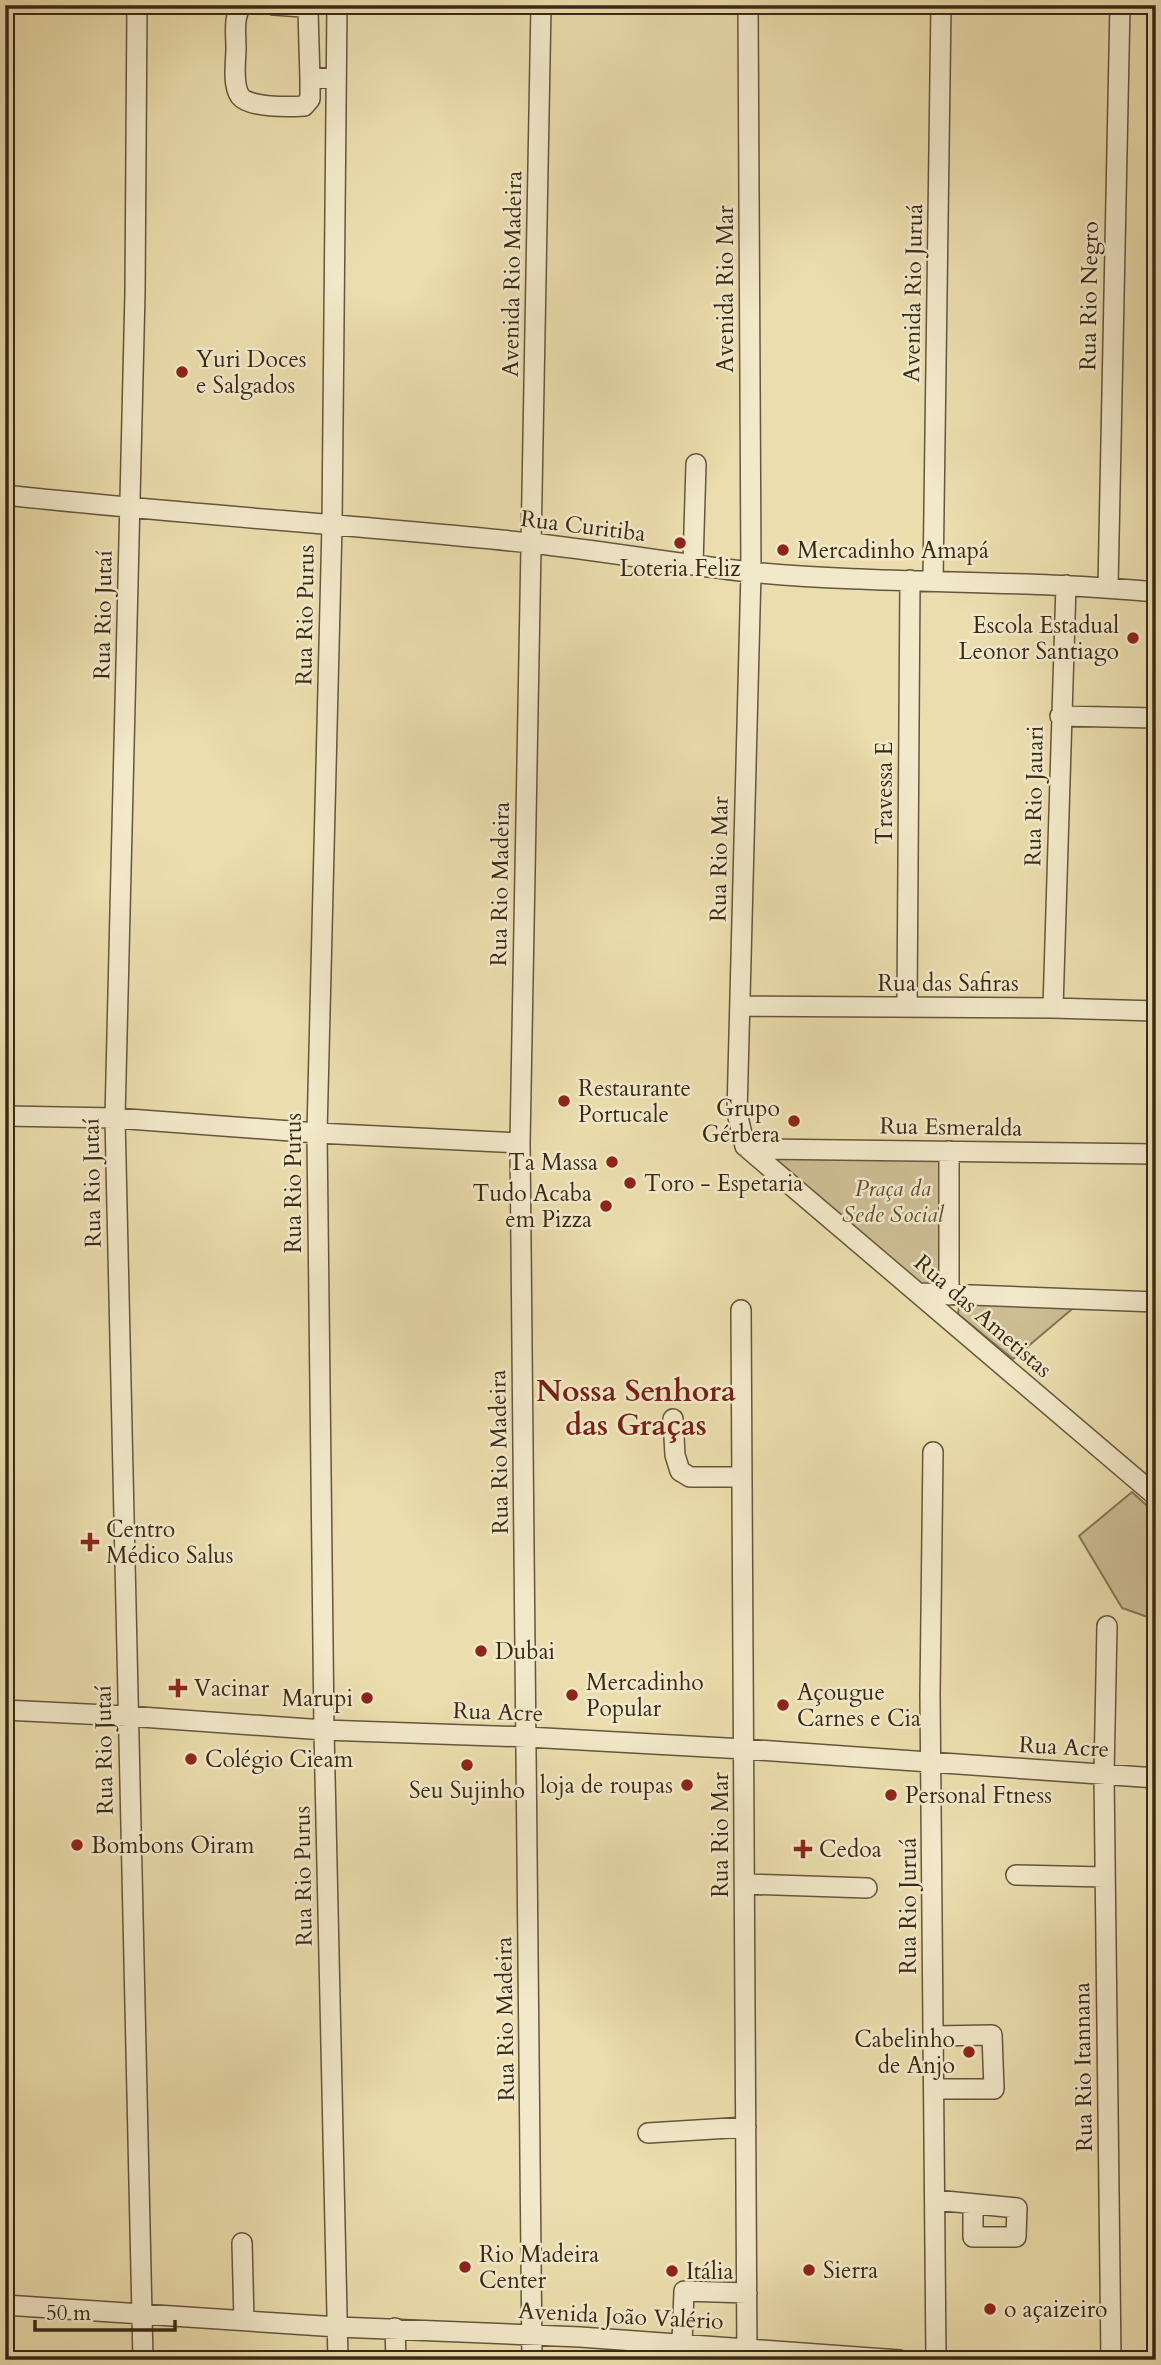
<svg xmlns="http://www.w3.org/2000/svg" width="1161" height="2365" viewBox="0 0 1161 2365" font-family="Cardo,serif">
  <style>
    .green { fill: #cdbe94; stroke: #827456; stroke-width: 2 }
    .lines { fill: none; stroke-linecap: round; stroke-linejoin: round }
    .minor-casing { stroke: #65563d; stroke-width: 22 }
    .minor { stroke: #f2e9ca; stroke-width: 19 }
    .poi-dot { fill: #8f2418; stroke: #f2e9ca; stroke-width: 2.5 }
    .labels { text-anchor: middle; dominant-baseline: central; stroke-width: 5; stroke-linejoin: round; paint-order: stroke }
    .street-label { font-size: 23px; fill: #382918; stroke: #f2e9ca }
    .poi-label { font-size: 23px; fill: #382918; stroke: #f2e9ca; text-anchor: start }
    .park-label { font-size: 23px; font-style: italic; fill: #5d4e37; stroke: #f2e9ca }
    .district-label { font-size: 30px; font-weight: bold; fill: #7a1f14; stroke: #f2e9ca }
  </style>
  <rect width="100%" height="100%" fill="#ebddad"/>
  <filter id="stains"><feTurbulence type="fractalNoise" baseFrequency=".00286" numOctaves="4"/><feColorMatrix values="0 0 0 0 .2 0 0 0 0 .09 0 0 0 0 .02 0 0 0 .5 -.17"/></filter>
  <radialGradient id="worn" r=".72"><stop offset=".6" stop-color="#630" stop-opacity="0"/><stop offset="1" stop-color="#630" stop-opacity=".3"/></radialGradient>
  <!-- green -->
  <path class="green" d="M765 1153 939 1155 940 1287 919 1285Z
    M965 1303 1078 1304 1013 1359 958 1314 959 1306Z
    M1132 1492 1156 1514V1620L1122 1608 1079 1536Z"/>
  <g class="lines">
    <!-- minor casing -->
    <g class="minor-casing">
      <path id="minor" d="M137 5 135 293 115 1118 143 2360
        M242 5C233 16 236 34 236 48 236 62 232 84 240 96 249 108 290 107 304 106L310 99V79L336 77
        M274 5 302 7 308 11 310 79
        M337 5 332 525 317 1133 324 1730 338 2360
        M5 495C180 514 356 525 531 543 604 551 677 564 750 572 885 585 1021 579 1156 592
        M693 564 696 464
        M933 581 941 5
        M1108 587 1120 5
        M1060 716 1156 718
        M740 1006 1053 1008 1156 1011
        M907 1007 910 580
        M1053 1008 1066 585
        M5 1116 115 1118 317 1133 520 1143
        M745 1146 737 1113 751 572 748 5
        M745 1146 1156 1496
        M745 1146 758 1149 1156 1154
        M919 1293 1156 1302
        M949 1295V1151
        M741 1310 747 2360
        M673 1419 675 1455 680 1471 690 1477H742
        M933 1452 930 1695 936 2360
        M1107 1626 1104 1774 1111 2360
        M5 1710 127 1716 324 1730 527 1737 744 1749 1156 1778
        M1016 1875 1105 1877
        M745 1884 867 1888
        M934 2036 992 2035 994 2089H934
        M648 2133 746 2127
        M935 2200 1017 2208 1016 2237H973V2204
        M242 2243 244 2320
        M5 2305 338 2327 580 2337 899 2360
        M395 2328 396 2360
        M682 2343 684 2291 747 2293
        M532 2360 520 1143 541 5"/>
    </g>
    <!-- minor -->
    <use href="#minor" class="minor"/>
  </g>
  <!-- markers -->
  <g class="poi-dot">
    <circle cx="182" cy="372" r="7"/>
    <circle cx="680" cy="543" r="7"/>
    <circle cx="783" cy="550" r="7"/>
    <circle cx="1133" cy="638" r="7"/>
    <circle cx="564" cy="1101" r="7"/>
    <circle cx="794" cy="1121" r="7"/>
    <circle cx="612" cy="1162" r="7"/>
    <circle cx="630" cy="1183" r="7"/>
    <circle cx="606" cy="1206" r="7"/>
    <path d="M86.5 1531.5h7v7h7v7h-7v7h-7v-7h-7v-7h7z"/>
    <circle cx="481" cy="1651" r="7"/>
    <path d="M174.5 1677.5h7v7h7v7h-7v7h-7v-7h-7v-7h7z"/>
    <circle cx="572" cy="1695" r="7"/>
    <circle cx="367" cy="1698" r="7"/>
    <circle cx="783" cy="1705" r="7"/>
    <circle cx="191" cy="1759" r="7"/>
    <circle cx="467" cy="1765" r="7"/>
    <circle cx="687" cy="1785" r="7"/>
    <circle cx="891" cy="1795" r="7"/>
    <circle cx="77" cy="1845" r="7"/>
    <path d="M799.5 1838.5h7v7h7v7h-7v7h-7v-7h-7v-7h7z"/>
    <circle cx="969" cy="2052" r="7"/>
    <circle cx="465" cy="2267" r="7"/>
    <circle cx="809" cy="2270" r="7"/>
    <circle cx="672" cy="2271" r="7"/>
    <circle cx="990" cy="2309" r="7"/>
  </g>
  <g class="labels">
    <!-- street labels -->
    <g class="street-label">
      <text transform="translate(512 274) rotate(-89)">Avenida Rio Madeira</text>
      <text transform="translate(725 289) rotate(-90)">Avenida Rio Mar</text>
      <text transform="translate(913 293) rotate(-89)">Avenida Rio Juruá</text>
      <text transform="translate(1089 296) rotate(-89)">Rua Rio Negro</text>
      <text transform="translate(583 526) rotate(7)">Rua Curitiba</text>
      <text transform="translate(103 615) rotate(-89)">Rua Rio Jutaí</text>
      <text transform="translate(305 615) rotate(-89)">Rua Rio Purus</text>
      <text transform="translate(884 793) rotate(-90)">Travessa E</text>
      <text transform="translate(1034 796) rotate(-89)">Rua Rio Jauari</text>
      <text transform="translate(719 859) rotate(-89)">Rua Rio Mar</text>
      <text transform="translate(500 884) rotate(-89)">Rua Rio Madeira</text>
      <text x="948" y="983">Rua das Safiras</text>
      <text transform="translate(951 1127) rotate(1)">Rua Esmeralda</text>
      <text transform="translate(92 1183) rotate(-91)">Rua Rio Jutaí</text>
      <text transform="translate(293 1183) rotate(-90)">Rua Rio Purus</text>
      <text transform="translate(983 1316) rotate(41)">Rua das Ametistas</text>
      <text transform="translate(499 1452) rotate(-91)">Rua Rio Madeira</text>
      <text transform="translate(498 1712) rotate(2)">Rua Acre</text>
      <text transform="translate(1064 1747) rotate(3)">Rua Acre</text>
      <text transform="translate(104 1750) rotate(-91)">Rua Rio Jutaí</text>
      <text transform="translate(720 1835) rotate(-90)">Rua Rio Mar</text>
      <text transform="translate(303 1876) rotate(-91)">Rua Rio Purus</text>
      <text transform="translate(908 1906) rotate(-90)">Rua Rio Juruá</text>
      <text transform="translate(505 2019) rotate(-91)">Rua Rio Madeira</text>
      <text transform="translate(1083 2067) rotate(-91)">Rua Rio Itannana</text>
      <text transform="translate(621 2316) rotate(3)">Avenida João Valério</text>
    </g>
    <!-- poi labels -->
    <g class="poi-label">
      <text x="196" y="359">Yuri Doces<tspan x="196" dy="26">e Salgados</tspan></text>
      <text x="797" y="550">Mercadinho Amapá</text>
      <text x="680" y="568" text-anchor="middle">Loteria Feliz</text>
      <text x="1119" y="625" text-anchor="end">Escola Estadual<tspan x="1119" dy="26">Leonor Santiago</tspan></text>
      <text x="578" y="1088">Restaurante<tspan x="578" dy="26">Portucale</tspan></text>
      <text x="780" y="1108" text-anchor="end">Grupo<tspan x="780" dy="26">Gérbera</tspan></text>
      <text x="598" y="1162" text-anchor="end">Ta Massa</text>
      <text x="644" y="1183">Toro - Espetaria</text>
      <text x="592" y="1193" text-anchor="end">Tudo Acaba<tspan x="592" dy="26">em Pizza</tspan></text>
      <text x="106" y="1529">Centro<tspan x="106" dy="26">Médico Salus</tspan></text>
      <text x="495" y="1651">Dubai</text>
      <text x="586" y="1682">Mercadinho<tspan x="586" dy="26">Popular</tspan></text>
      <text x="194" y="1688">Vacinar</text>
      <text x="797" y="1692">Açougue<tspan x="797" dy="26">Carnes e Cia</tspan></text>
      <text x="353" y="1698" text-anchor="end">Marupi</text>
      <text x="205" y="1759">Colégio Cieam</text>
      <text x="673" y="1785" text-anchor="end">loja de roupas</text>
      <text x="467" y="1790" text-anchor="middle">Seu Sujinho</text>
      <text x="905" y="1795">Personal Ftness</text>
      <text x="91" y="1845">Bombons Oiram</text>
      <text x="819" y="1849">Cedoa</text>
      <text x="955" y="2039" text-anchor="end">Cabelinho<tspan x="955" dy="26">de Anjo</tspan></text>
      <text x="479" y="2254">Rio Madeira<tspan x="479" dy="26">Center</tspan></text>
      <text x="823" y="2270">Sierra</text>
      <text x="686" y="2271">Itália</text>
      <text x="1004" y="2309">o açaizeiro</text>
    </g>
    <!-- park labels -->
    <g class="park-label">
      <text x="893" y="1188">Praça da<tspan x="893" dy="26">Sede Social</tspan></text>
    </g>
    <!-- district labels -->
    <g class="district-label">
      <text x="636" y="1391">Nossa Senhora<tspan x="636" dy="34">das Graças</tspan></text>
    </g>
  </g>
  <!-- margin -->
  <rect width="1161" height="2365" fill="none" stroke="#ebddad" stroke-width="28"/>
  <rect x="7" y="7" width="1147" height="2351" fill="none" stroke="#382918" stroke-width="3.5"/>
  <rect x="14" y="14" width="1133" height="2337" fill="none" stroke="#382918" stroke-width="2"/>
  <!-- scale -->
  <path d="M35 2320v10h140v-10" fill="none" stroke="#382918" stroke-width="3.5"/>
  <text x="46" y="2320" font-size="21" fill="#382918" stroke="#f2e9ca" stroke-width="5" paint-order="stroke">50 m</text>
  <rect width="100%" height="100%" filter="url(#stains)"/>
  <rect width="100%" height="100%" fill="url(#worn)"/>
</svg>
